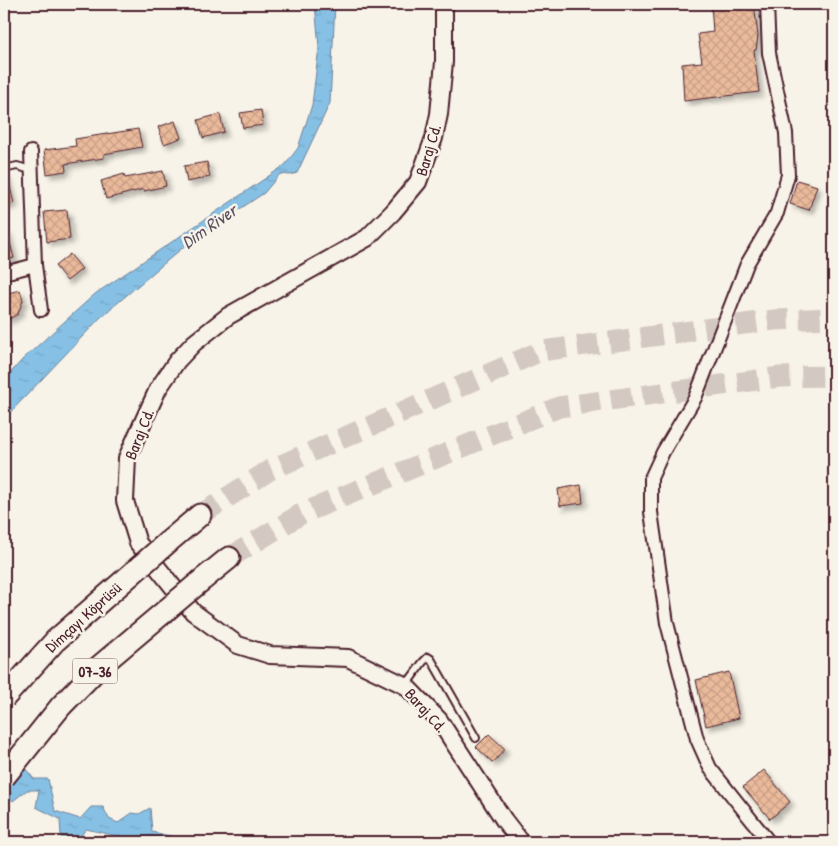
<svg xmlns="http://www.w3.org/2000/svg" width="838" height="846" viewBox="0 0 838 846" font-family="'Patrick Hand',sans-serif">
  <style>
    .water { fill: url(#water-ripples); stroke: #6e809b }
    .building { fill: url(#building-cross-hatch); stroke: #4a1f2b; filter: url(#shadow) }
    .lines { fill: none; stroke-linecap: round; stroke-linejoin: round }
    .trunk-tunnel { stroke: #d4c9c2; stroke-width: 21; stroke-dasharray: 21 11; stroke-linecap: butt }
    .service-casing { stroke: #4a1f2b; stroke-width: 10 }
    .minor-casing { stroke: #4a1f2b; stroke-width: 16 }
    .tertiary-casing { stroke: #4a1f2b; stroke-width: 20 }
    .trunk-casing { stroke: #4a1f2b; stroke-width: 25 }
    .service { stroke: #f7f3e8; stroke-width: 6 }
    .minor { stroke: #f7f3e8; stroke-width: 12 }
    .tertiary { stroke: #f7f3e8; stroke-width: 16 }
    .trunk { stroke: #f7f3e8; stroke-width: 21 }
    .trunk-bridge-casing { stroke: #4a1f2b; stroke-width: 25; stroke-linecap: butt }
    .trunk-bridge { stroke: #f7f3e8; stroke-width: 21 }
    .labels { text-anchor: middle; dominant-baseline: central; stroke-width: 5; stroke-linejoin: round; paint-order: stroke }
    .shield { fill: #f7f3e8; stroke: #7e5f64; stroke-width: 1 }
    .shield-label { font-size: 15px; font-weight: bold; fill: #4a1f2b }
    .street-label { font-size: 16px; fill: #4a1f2b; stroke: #f7f3e8 }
    .water-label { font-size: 18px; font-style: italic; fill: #5c5063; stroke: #f7f3e8 }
  </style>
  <defs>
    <pattern id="water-ripples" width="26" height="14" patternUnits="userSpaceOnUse" patternTransform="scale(1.25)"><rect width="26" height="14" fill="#86c1e5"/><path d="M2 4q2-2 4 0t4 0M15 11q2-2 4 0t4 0" fill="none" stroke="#75a5c5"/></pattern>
    <pattern id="building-cross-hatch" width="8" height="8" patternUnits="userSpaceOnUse" patternTransform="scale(1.25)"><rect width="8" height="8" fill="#eaba9b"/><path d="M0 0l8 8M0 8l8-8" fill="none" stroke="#ca9f86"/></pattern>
    <filter id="shadow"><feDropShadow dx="4" dy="4" stdDeviation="2.5" flood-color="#0004"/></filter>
  </defs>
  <rect width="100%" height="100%" fill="#f7f3e8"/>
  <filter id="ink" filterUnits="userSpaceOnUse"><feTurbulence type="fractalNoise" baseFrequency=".02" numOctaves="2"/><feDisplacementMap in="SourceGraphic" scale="10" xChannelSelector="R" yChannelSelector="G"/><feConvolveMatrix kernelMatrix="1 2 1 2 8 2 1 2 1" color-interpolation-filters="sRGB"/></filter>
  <g filter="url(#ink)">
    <!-- water -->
    <path class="water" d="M315 4H335L330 103 297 173 290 175 280 174 264 193 187 244 101 317 4 419V380L23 359 95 294 285 165 298 148 312 105 319 47Z
      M4 743 34 779H48L55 811 80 819 91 807H103L109 819 118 823 132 813 139 814 150 808 152 832 179 838 181 842H144L86 829 79 838 61 837 60 819 36 807 39 790H27L13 801 4 793Z"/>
    <!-- building -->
    <path class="building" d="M711 4H754L758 36 756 50H754L759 92 684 101 682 64 702 62 698 34 713 32Z
      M261 110 263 125 243 128 240 113Z
      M220 114 224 132 203 138 198 120Z
      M175 121 181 138 164 144 158 127Z
      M138 129 142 147 104 154V158L65 164 66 171 47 174 44 150 76 146 75 139Z
      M207 162 210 177 187 182 184 166Z
      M163 171 166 186 144 191V189L106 199 101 181 124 174 125 178Z
      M7 176 14 203 4 206V177Z
      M797 180 817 186 809 210 790 204Z
      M67 210 70 239 47 242 44 212Z
      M4 231H7L14 258 4 261Z
      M70 254 82 269 67 281 55 266Z
      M20 290 23 300 18 314 7 320 4 309V294Z
      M581 485 583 503 560 506 558 489Z
      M729 672 739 718 706 726 696 680Z
      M489 734 505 749 493 763 476 747Z
      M764 770 790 802 770 819 743 787Z"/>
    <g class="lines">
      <!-- trunk-tunnel -->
      <path class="trunk-tunnel" d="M200 515 270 470 541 351 774 320 834 318
        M229 558 301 514 559 407 780 377 834 376"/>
      <!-- service casing -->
      <g class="service-casing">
        <path id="service" d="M4 169 17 166 31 170
          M406 685 423 662 428 657 431 659 476 738"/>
      </g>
      <!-- minor casing -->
      <g class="minor-casing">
        <path id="minor" d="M767 4 769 53 786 133 788 175 777 213 747 264 695 398 663 452 651 478V512L667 623 697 739 710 768 769 842
          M31 152 35 265 41 310
          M4 273 35 265"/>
      </g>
      <!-- tertiary casing -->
      <g class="tertiary-casing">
        <path id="tertiary" d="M444 4V62L439 114 434 138 418 182 393 212 367 238 228 316 194 343 177 361 158 389 138 433 127 458 125 501 138 543 193 612 238 645 270 655 348 658 406 686 439 720 504 820 521 842"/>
      </g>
      <!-- trunk casing -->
      <g class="trunk-casing">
        <path id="trunk" d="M168 542 200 515
          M202 580 229 558"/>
      </g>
      <!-- service -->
      <use href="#service" class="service"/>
      <!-- minor -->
      <use href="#minor" class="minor"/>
      <!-- tertiary -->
      <use href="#tertiary" class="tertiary"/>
      <!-- trunk -->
      <use href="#trunk" class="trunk"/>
      <!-- trunk-bridge casing -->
      <g class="trunk-bridge-casing">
        <path id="trunk-bridge" d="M4 698 55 641 168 542
          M4 777 61 706 100 666 202 580"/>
      </g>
      <!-- trunk-bridge -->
      <use href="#trunk-bridge" class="trunk-bridge"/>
    </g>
  </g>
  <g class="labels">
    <!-- shield labels -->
    <rect class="shield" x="72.5" y="658.5" width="45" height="25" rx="4"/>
    <g class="shield-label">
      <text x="95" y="671">07-36</text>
    </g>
    <!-- street labels -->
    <g class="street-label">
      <text transform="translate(428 150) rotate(-73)">Baraj Cd.</text>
      <text transform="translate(139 434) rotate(-68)">Baraj Cd.</text>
      <text transform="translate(83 617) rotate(-42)">Dimçayı Köprüsü</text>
      <text transform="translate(426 710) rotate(48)">Baraj Cd.</text>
    </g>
    <!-- water labels -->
    <g class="water-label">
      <text transform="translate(209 226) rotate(-35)">Dim River</text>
    </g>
  </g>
  <!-- margin -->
  <rect width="838" height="846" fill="none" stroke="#f7f3e8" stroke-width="20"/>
  <rect x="10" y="10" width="818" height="826" fill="none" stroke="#4a1f2b" stroke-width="2" filter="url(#ink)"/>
</svg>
